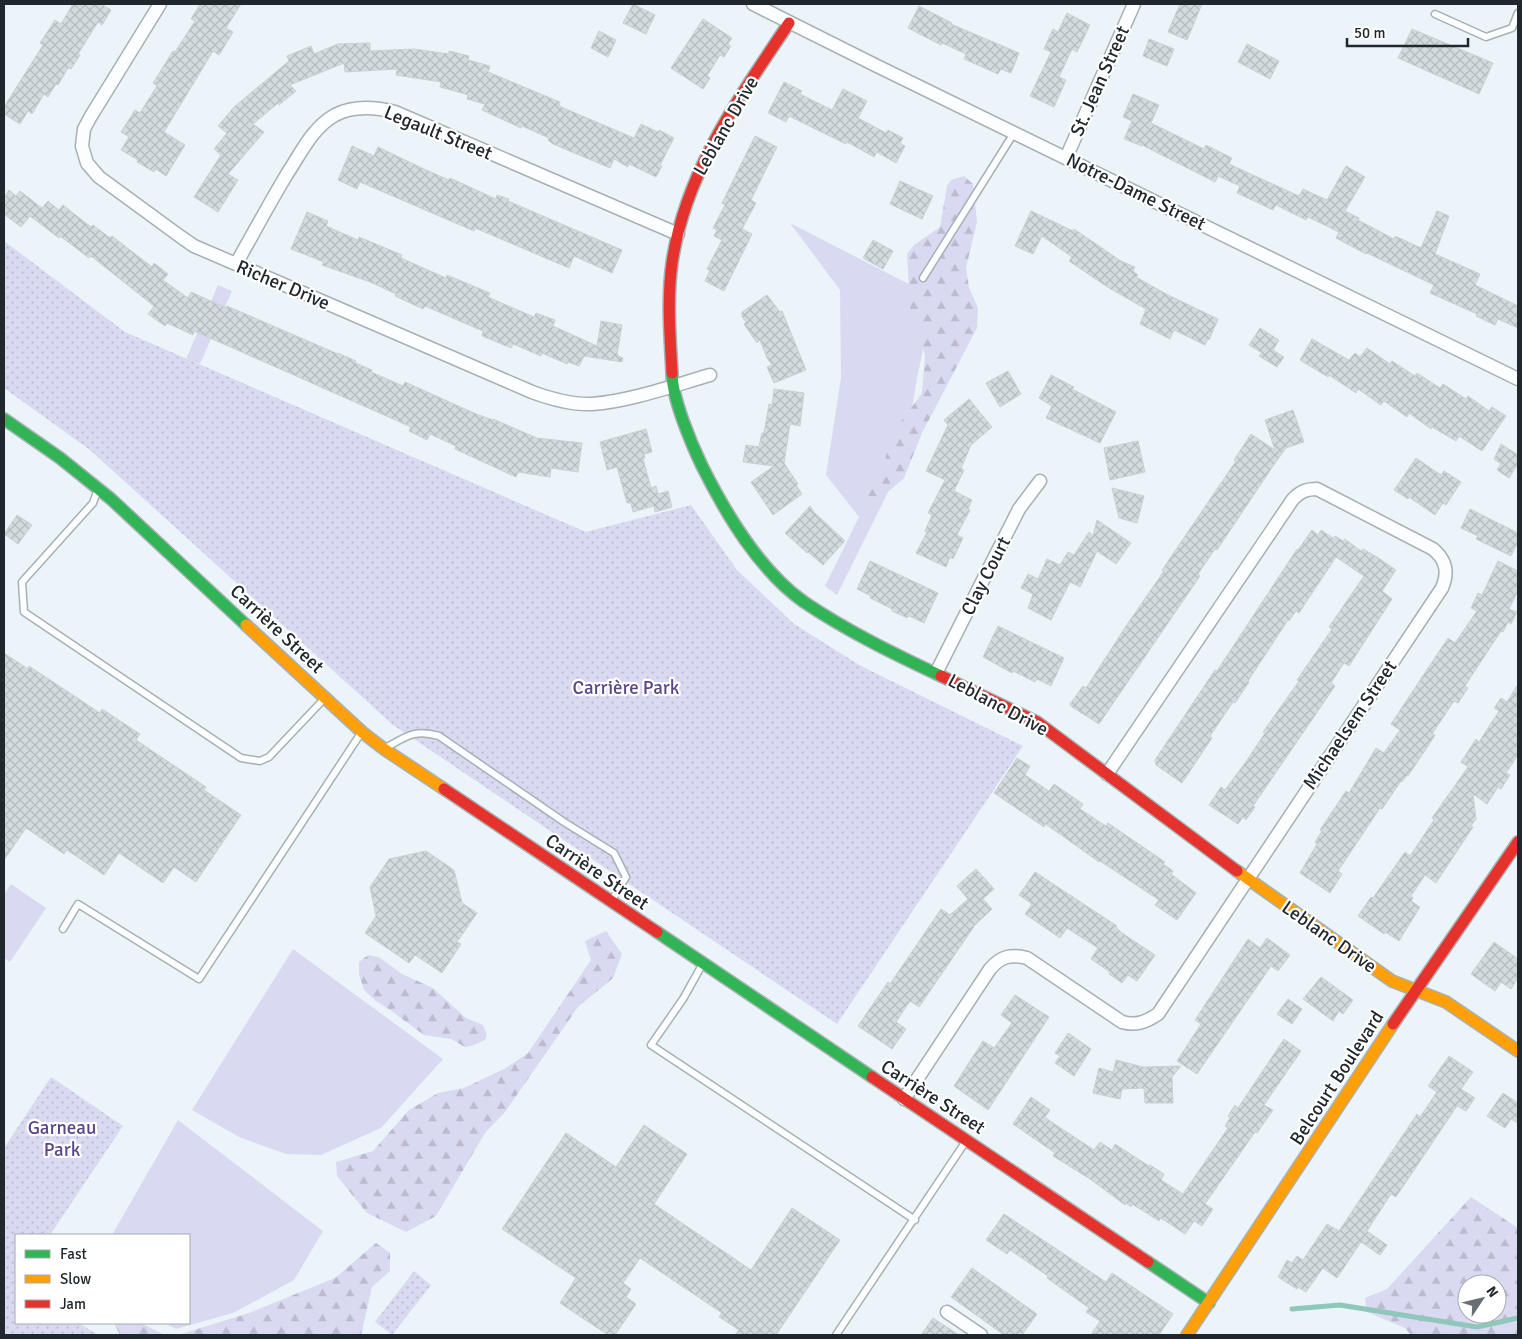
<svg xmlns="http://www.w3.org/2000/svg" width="1522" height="1339" viewBox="0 0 1522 1339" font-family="Signika,sans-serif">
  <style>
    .grass { fill: #dad9f2 }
    .forest { fill: url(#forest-firs); fill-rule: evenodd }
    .park { fill: url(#park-dots) }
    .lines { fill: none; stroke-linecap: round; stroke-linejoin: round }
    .stream { stroke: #8fc7bb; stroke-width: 5 }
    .building { fill: url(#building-cross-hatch); stroke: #c8d1d3 }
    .lane-casing { stroke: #a8b0b4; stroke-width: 9 }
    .street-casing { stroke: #a8b0b4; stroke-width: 15 }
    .fast-casing { stroke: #a8b0b4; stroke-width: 14 }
    .slow-casing { stroke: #a8b0b4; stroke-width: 14 }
    .jam-casing { stroke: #a8b0b4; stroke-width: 14 }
    .lane { stroke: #fcfdfe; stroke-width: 6 }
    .street { stroke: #fcfdfe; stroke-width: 12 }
    .fast { stroke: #30b455; stroke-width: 11 }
    .slow { stroke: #ff9f0a; stroke-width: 11 }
    .jam { stroke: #e5322d; stroke-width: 11 }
    .labels { text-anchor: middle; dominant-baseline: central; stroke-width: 4.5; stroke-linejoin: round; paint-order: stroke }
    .street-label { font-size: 19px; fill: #21282d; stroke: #fff }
    .park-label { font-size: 19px; fill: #5a458b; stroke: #fff }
  </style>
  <defs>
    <pattern id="forest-firs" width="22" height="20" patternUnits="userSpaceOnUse" patternTransform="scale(1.25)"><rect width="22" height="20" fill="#dad9f2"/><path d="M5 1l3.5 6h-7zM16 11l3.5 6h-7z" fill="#bbbad0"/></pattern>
    <pattern id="park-dots" width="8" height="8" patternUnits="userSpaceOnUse" patternTransform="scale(1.25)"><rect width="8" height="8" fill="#dad9f2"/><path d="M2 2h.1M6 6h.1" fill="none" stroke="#bbbad0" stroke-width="1.8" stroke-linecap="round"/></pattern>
    <pattern id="building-cross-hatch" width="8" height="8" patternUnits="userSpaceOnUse" patternTransform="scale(1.25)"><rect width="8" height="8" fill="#d3dbdf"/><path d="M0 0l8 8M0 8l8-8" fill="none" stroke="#b5bcc0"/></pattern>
  </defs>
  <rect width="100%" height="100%" fill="#ebf4f9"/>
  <!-- grass -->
  <path class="grass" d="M790 223 934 297 917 378 903 462 837 595 825 586 859 517 826 475 841 378 840 290Z
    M218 285 232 291 200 364 186 359Z
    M11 884 46 908 10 962 4 958V894Z
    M293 949 443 1059 381 1128 321 1155 286 1154 239 1137 192 1110Z
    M178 1120 323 1231 294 1280 233 1313 176 1329 164 1323H189V1235H112Z"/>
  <!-- forest -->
  <path class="forest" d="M964 176 973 184 977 222 966 268 969 288 978 308 977 328 922 433 904 478 882 497 864 496 861 485 880 474 895 430 922 393 925 355 910 309 907 254 914 245 940 227 947 186 951 180Z
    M606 931 622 954 613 978 578 1007 505 1112 485 1133 436 1216 406 1232 367 1213 337 1176 336 1162 373 1151 409 1110 438 1093 464 1088 506 1068 528 1053 591 960 585 941Z
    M368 955 379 957 402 974 433 988 466 1018 483 1025 487 1035 485 1040 471 1046 465 1047 451 1039 424 1035 390 1010 376 1001 364 990 359 974V962Z
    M1471 1197 1518 1228V1335H1411L1405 1328 1367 1312 1365 1298 1387 1289ZM1467 1284H1497V1314H1467Z
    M376 1243 390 1253V1271L372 1287 361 1335H178L249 1313 335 1278Z
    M114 1323H141L165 1335H120Z"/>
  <!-- park -->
  <path class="park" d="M4 241 125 332 586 532 691 505 737 570 794 624 861 666 1023 746 837 1024 393 725 90 450 4 388Z
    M51 1077 123 1126 50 1235H16V1323H79L98 1335H4V1148Z
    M414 1271 431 1285 392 1335 375 1322Z"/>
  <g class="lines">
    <!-- stream -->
    <path class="stream" d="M1292 1309 1340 1305 1477 1327 1518 1318"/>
  </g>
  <!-- building -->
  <path class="building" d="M73 4H101L111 10 102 25 98 22 78 54 80 55 71 69 68 68 58 85 56 84 48 97 44 94 32 114 28 111 20 124 4 114V107L43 45 40 43 55 20 61 24Z
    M200 4H241L226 28 233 32 219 55 213 51 164 132 185 145 166 176 156 169 154 172 137 162 138 160 121 150 129 137 121 132 135 110 140 113 157 86 153 83 173 51 175 52 195 21 191 19Z
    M633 4 655 15 646 34 623 23Z
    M1180 4H1202L1187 40 1168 32Z
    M919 6 952 23 951 24 1019 53 1011 73 1001 69 998 74 964 59 966 54 942 43 941 45 908 28Z
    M1067 13 1090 25 1077 52 1072 49 1059 77 1066 80 1054 107 1030 96 1051 52 1044 49 1053 29 1058 32Z
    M703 19 732 38 728 44 731 46 724 57 720 55 707 76 710 78 703 89 671 68Z
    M1412 29 1493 63 1479 94 1398 58Z
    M599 31 616 40 608 57 591 48Z
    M1149 39 1174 49 1167 66 1143 56Z
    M370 43V51L414 49 449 54V51L469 56 468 60 490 66 488 72 560 102 559 106 634 138 641 124 658 132 659 130 674 138 660 165 662 166 656 177 629 164 628 167 614 159 610 168 553 144 548 140 549 138 522 126 521 128 482 110 485 104 467 99 468 95 462 93 440 87 441 82 396 75 397 69 345 72 344 63 290 85 296 91 279 105 278 103 253 124 264 132 228 174 238 180 218 212 194 197 221 155 214 149 227 133 218 126 234 107 289 61 287 56 311 46 314 54 338 44Z
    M1247 44 1279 61 1270 79 1238 62Z
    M784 82 802 91 800 94 832 110 843 89 867 101 858 118 886 133 888 130 903 138 900 143 905 146 896 163 877 152 874 157 847 142 846 144 789 116 786 122 768 113Z
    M1133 94 1159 105 1151 123 1204 149 1206 145 1232 158 1229 164 1299 196 1303 189 1327 200 1346 166 1365 177 1345 211 1359 218 1358 220 1394 239 1395 236 1421 248 1437 211 1449 216 1435 254 1480 274 1475 285 1518 306V328L1498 319 1495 325 1476 316 1477 314 1430 293 1434 285 1367 253 1366 254 1336 238 1339 232 1308 217 1306 220 1276 205 1273 210 1237 193 1240 186 1218 176 1215 182 1142 145V146L1124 139 1132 121 1123 117Z
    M755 136 777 147 751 200 756 203 742 229 752 234 724 291 705 281 710 270 707 269 722 240 714 236 717 230 713 228 725 205 722 203Z
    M352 146 374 156 378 147 424 169 449 180 450 178 496 199 497 195 509 199 508 201 622 250 612 273 574 256 569 268 475 228 474 231 360 182 357 189 338 180Z
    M900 181 933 196 922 219 890 204Z
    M9 190 16 196 20 191 42 208 48 201 59 210 63 205 91 227 93 225 110 238 112 236 152 267 154 263 168 274 163 280 188 298 191 292 226 308 227 306 338 354V353L356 361 355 363 372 370 371 372 403 386 405 382 476 414 493 420V419L537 438 582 443 578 472 551 468 550 477 518 472 516 477 455 449 456 446 430 434 427 440 409 431 411 427 253 357 194 331 193 335 167 323 165 326 148 314 154 306 91 256 89 258 60 236 59 238 30 216 21 227 4 214V198Z
    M1031 211 1073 231 1074 229 1121 261 1135 267 1133 271 1138 275 1136 277 1168 295 1218 319 1209 340 1208 339 1205 345 1174 330 1170 339 1140 324 1146 309 1109 288 1069 261 1072 257 1042 236 1033 254 1015 246Z
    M307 212 328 221 326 226 358 240 359 237 402 255 401 258 446 278 447 275 490 293 488 297 534 317 536 313 555 320 553 326 597 346 601 321 622 325 617 355 623 358 622 362 584 356 579 366 568 362 567 364 542 353 541 356 513 344 511 348 482 336 483 331 478 329 425 306 423 309 395 296 396 294 370 282 322 265 324 262 291 249Z
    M873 240 893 251 883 269 863 258Z
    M767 295 780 312 782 311 806 370 774 383 767 367 772 365 767 358 760 340 757 343 744 324 746 322 742 317V312Z
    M1260 328 1279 340 1273 350 1284 357 1277 367 1259 356 1262 353 1249 345Z
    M1312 339 1349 360 1355 353 1360 357 1367 348 1390 364 1392 361 1415 376 1417 373 1440 388 1443 384 1466 399 1468 396 1489 411 1492 407 1506 416 1482 451 1459 436 1456 441 1432 427 1431 429 1409 413 1407 417 1384 401 1381 405 1358 389 1356 393 1329 375 1328 377 1300 360Z
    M1008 371 1021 394 1000 407 986 383Z
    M1051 375 1074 387 1072 389 1116 412 1100 443 1046 418 1052 406 1039 398Z
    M774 389 804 393 800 426 790 424 784 463 798 484 796 485 802 494 773 515 751 482 774 466 743 462 746 445 759 447 762 433H764L769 404 772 405Z
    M969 399 992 427 971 445 961 468 964 470 954 491 972 500 968 509 970 510 957 535 963 538 953 559 950 557 946 567 916 553 927 532 925 531 932 515 928 513 945 480 926 471 948 425 944 420Z
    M1293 410 1304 442 1286 448 1273 466 1217 550 1215 549 1198 574 1200 576 1099 724 1072 707 1070 704 1083 686 1086 688 1099 668 1126 626 1164 571 1162 570 1236 461 1234 460 1251 434 1275 450 1265 420Z
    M646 429 652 452 644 454 645 458 643 459 651 488 656 486 658 494 668 491 672 507 655 512 654 506 633 512 631 503H627L617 467 607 470 600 442Z
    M1138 441 1145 472 1110 480 1104 448Z
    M1501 444 1518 455V464L1509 478 1497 470 1501 464 1494 459Z
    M1416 458 1441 475 1444 471 1461 482 1446 505 1443 503 1435 515 1409 497 1408 499 1394 490Z
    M1112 488 1144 496 1137 523 1119 518Z
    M810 506 814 512 845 541 823 565 808 552 807 553 785 533Z
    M1470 509 1518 533V542L1511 556 1476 539 1478 536 1461 528Z
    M17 515 32 525 18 544 4 534Z
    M1097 520 1131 543 1116 564 1097 551 1080 587 1070 582 1051 620 1028 608 1033 594 1021 588 1028 574 1038 579 1047 559 1060 565 1068 552 1074 555 1089 532 1093 536Z
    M1312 530 1318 535 1321 530 1333 538 1335 536 1343 541 1345 539 1361 551 1363 549 1377 557 1396 570 1382 591 1392 599 1349 666 1344 663 1331 683 1335 686 1253 806 1255 807 1246 820 1243 817 1238 824 1209 805 1221 787 1225 790 1245 763 1265 733 1263 732 1299 681 1297 680 1332 629 1329 627 1364 576 1336 557 1299 613 1296 611 1289 621 1288 620 1248 681 1249 682 1235 703 1233 702 1210 736 1212 738 1182 783 1156 765 1155 760 1215 670 1217 671 1297 549 1298 550Z
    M870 561 938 593 924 623 909 616 907 618 892 611V609L870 598 871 596 857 589Z
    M1498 561 1518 571V591L1509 609 1517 612 1511 624 1508 622 1503 632 1501 631 1465 686 1468 688 1458 703 1454 701 1432 734 1435 735 1428 746 1408 776 1407 775 1402 782 1401 781 1382 809 1380 808 1338 871 1342 874 1330 893 1300 873 1317 844 1315 842 1322 831 1320 830 1346 791 1349 793 1376 748 1384 753 1400 730 1391 724 1448 638 1455 643 1477 611 1471 608 1478 593 1482 595Z
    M998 626 1064 658 1051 686 1037 679 1035 682 1013 671 1012 673 983 657Z
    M4 653 28 669 29 666 100 713 102 709 140 734 136 740 206 787 204 790 241 815 196 882 174 867 163 883 119 853 104 875 67 850 64 854 26 828 4 860Z
    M1518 684V755L1506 773 1510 775 1501 789 1498 787 1487 804 1473 794 1476 819 1471 826 1473 827 1436 883 1425 875 1411 896 1413 898 1411 901 1420 907 1399 941 1385 932 1384 934 1358 916 1371 897 1373 898 1405 852 1410 856 1434 820 1432 818 1468 767 1461 762 1476 739 1479 742 1499 711 1494 708 1501 698 1507 702Z
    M1017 758 1030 766 1025 775 1049 791 1054 784 1067 793 1083 804 1080 809 1106 826 1108 823 1165 862 1163 864 1173 871 1171 874 1196 893 1177 920 1155 905 1159 900 1100 861 1099 862 1057 832 1045 824 1044 827 994 793Z
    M426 851 454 870 462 903 477 913 457 942 461 944 442 973 415 955 409 963 365 933 376 916 370 887 389 859Z
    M976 869 994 889 983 899 992 909 975 925 919 1007 910 1001 896 1022 906 1029 892 1049 858 1026 888 982 890 984 941 909 950 915 968 899 957 886Z
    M1035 872 1117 926 1116 927 1122 933 1155 955 1137 981 1128 975 1122 983 1109 974 1110 972 1091 959 1098 948 1067 928 1060 938 1025 914 1032 904 1019 895Z
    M1267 938 1290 955 1278 971 1271 966 1197 1074 1177 1061 1201 1024 1195 1020 1248 939 1260 948Z
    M1494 942 1518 959V978L1511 989 1501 982 1495 991 1471 974Z
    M1321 977 1353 1000 1343 1014 1339 1011 1333 1021 1303 999Z
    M1015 995 1049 1017 988 1110 954 1086 983 1041 994 1048 1012 1023 1001 1015Z
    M1288 999 1302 1009 1292 1024 1277 1014Z
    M1068 1033 1091 1049 1074 1076 1055 1063 1060 1056 1055 1053Z
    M1284 1039 1301 1051 1264 1105 1273 1110 1257 1133 1255 1132 1248 1142 1205 1204 1213 1209 1202 1226 1194 1221 1185 1234 1161 1218 1159 1221 1132 1204 1131 1207 1126 1203 1125 1205 1090 1179 1053 1156 1055 1153 1013 1124 1031 1097 1050 1110 1045 1117 1050 1121 1094 1150 1100 1142 1112 1150 1115 1144 1149 1166 1150 1165 1164 1174 1161 1180 1183 1194 1228 1128 1225 1126 1230 1118 1228 1116 1235 1105 1238 1108Z
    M1449 1056 1473 1072 1461 1089 1475 1098 1466 1111 1457 1106 1396 1197 1391 1194 1367 1231 1387 1245 1380 1255 1361 1242 1337 1278 1323 1268 1306 1292 1298 1287 1297 1289 1278 1277 1287 1260 1292 1263 1297 1256 1303 1260 1327 1224 1339 1231 1417 1114 1420 1117 1437 1092 1428 1086Z
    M1116 1060 1143 1067 1181 1066 1172 1077 1173 1103H1145L1144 1088 1122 1089 1120 1099 1093 1093 1099 1068 1113 1072Z
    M1503 1093 1518 1103V1123L1511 1119 1505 1128 1487 1116Z
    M644 1125 687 1154 654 1204 751 1270 792 1208 840 1240 776 1335H735L739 1330 719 1317 722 1313 640 1258 623 1283 631 1289 626 1297 636 1304 615 1335H608L560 1303 576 1278 502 1229 566 1133 616 1167Z
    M1004 1214 1106 1282 1112 1273 1173 1314 1159 1335H1091L1100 1321 1086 1312 1089 1308 1047 1278 1048 1276 1010 1250 1007 1254 986 1240Z
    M972 1268 1037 1314 1022 1335H1004L951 1297Z
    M933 1318 959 1335H921Z"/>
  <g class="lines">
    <!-- lane casing -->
    <g class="lane-casing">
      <path id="lane" d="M1435 14 1486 37 1512 28 1518 13
        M923 278 1014 133
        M98 489 93 503 22 582 24 612 241 758 260 761 269 757 323 700
        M387 747C407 736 415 729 439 736L564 822 614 853 626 877 612 900
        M63 929 78 904 199 979 361 733
        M702 965 683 999 651 1045 915 1220
        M836 1335 966 1141"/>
    </g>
    <!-- street casing -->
    <g class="street-casing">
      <path id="street" d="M160 4 91 116 84 129 82 146 87 163 99 177 181 237 194 246 236 264 532 392C551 399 571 405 592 404 631 401 672 386 710 375
        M753 4 877 66 1518 379
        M1066 158 1134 4
        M236 264C253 234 269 204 287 174 301 153 312 128 335 115 354 105 375 107 395 112L678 234
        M936 673 1019 509 1040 481
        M904 1099 990 969C1001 956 1011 954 1027 958L1122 1022C1136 1026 1146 1022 1158 1014L1442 588C1449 572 1446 560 1433 549L1317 489C1307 489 1301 491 1293 499L1107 774
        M947 1312 981 1335"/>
    </g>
    <!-- fast casing -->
    <g class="fast-casing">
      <path id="fast" d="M672 373C672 398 691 443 702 466 726 514 759 570 804 602 847 631 894 654 941 676
        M4 419 60 458 111 499 246 625
        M657 932 872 1077
        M1148 1262 1209 1303"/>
    </g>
    <!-- slow casing -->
    <g class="slow-casing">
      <path id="slow" d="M246 625 362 732 384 749 444 789
        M1237 871 1392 981 1446 1002 1518 1051
        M1187 1335 1393 1024"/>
    </g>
    <!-- jam casing -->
    <g class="jam-casing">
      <path id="jam" d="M672 373C670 336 667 299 672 263 685 172 739 98 789 23
        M941 676 1037 722 1237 871
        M444 789 657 932
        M1393 1024 1518 842
        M872 1077 1148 1262"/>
    </g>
    <!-- lane -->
    <use href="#lane" class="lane"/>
    <!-- street -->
    <use href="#street" class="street"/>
    <!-- fast -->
    <use href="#fast" class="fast"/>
    <!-- slow -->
    <use href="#slow" class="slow"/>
    <!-- jam -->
    <use href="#jam" class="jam"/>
  </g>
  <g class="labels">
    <!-- street labels -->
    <g class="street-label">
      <text transform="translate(1100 81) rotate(-66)">St. Jean Street</text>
      <text transform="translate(726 126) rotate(-60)">Leblanc Drive</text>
      <text transform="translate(438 133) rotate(22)">Legault Street</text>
      <text transform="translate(1136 192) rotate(26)">Notre-Dame Street</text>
      <text transform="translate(283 285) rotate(23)">Richer Drive</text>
      <text transform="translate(986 576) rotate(-63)">Clay Court</text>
      <text transform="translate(277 629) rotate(43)">Carrière Street</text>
      <text transform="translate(998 705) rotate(28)">Leblanc Drive</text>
      <text transform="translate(1350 725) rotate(-56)">Michaelsem Street</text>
      <text transform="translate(597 872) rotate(34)">Carrière Street</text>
      <text transform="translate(1329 937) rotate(35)">Leblanc Drive</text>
      <text transform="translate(1337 1078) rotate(-57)">Belcourt Boulevard</text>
      <text transform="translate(933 1097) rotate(33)">Carrière Street</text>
    </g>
    <!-- park labels -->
    <g class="park-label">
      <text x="626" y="688">Carrière Park</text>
      <text x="62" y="1128">Garneau<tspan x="62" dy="22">Park</tspan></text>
    </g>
  </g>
  <!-- border -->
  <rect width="1522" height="1339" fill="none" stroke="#21282d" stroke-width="10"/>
  <!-- legend -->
  <rect x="15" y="1234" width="175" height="90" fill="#ffffff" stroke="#a6a9ab"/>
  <rect x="25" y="1250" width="25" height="8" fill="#30b455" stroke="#a6a9ab"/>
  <text x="60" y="1259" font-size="15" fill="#21282d">Fast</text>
  <rect x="25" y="1275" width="25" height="8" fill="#ff9f0a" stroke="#a6a9ab"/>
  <text x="60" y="1284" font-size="15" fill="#21282d">Slow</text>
  <rect x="25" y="1300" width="25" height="8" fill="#e5322d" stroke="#a6a9ab"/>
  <text x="60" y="1309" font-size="15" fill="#21282d">Jam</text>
  <!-- north arrow -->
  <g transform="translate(1482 1299) rotate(55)"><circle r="24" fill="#ffffff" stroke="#a6a9ab"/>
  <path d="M0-4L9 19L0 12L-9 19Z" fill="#686f74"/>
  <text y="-8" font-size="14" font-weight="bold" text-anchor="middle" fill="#21282d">N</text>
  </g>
  <!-- scale -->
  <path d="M1347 38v8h121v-8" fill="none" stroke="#21282d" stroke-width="2.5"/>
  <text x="1354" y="38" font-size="15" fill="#21282d" stroke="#ffffff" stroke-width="4" paint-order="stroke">50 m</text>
</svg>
